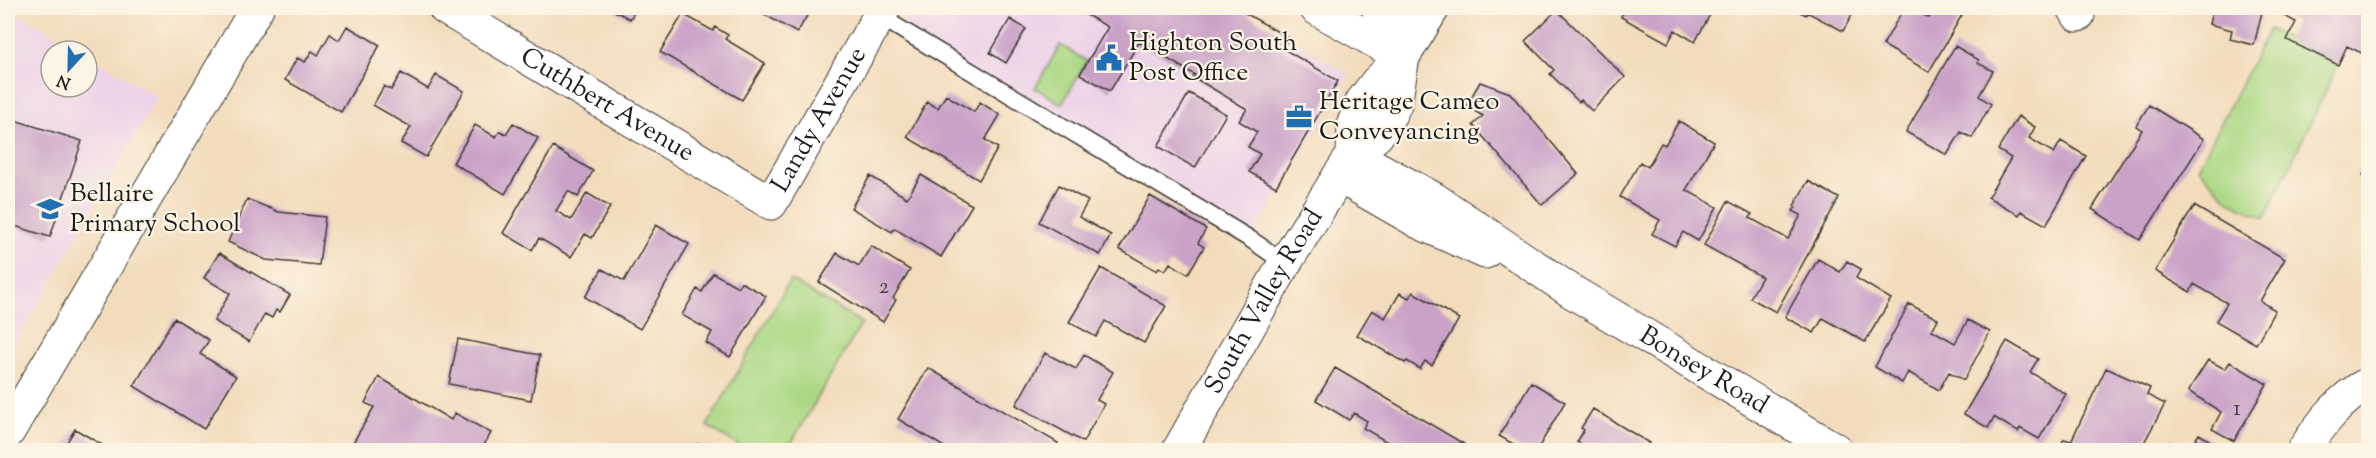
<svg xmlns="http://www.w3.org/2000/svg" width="2376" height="458" viewBox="0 0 2376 458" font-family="'Sorts Mill Goudy',serif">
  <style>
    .built { fill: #ecd1e9 }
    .green { fill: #abd884; stroke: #647a50; stroke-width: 1.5 }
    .building { fill: #caa2c8 }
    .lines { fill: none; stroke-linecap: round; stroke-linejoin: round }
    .lane-casing { stroke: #3c3934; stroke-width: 19 }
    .street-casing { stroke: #3c3934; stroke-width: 35 }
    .secondary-casing { stroke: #3c3934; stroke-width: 35 }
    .lane { stroke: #fff; stroke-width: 16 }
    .street { stroke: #fff; stroke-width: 33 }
    .secondary { stroke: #fff; stroke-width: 33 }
    .labels { text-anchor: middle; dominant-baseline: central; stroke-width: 4.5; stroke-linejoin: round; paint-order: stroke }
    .number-label { font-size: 22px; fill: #483e47 }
    .poi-label { font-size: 26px; fill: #1c1c1c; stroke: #fcf5e5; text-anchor: start }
    .street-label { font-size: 26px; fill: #1c1c1c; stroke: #fcf5e5 }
  </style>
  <rect width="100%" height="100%" fill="#fcf5e5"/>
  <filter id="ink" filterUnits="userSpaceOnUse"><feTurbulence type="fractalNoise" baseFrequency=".0167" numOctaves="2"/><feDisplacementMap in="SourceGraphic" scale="12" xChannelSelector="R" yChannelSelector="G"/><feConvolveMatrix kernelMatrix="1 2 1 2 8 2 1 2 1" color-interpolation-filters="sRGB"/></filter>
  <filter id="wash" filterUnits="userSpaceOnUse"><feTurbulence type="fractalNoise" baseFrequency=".008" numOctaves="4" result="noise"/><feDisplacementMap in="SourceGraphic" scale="24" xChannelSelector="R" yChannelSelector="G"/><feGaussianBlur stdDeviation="1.35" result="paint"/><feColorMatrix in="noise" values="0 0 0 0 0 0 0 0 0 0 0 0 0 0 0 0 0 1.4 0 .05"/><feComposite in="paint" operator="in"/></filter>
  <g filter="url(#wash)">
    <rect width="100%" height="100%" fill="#f3dcbc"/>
    <!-- built -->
    <path class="built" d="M8 8 82 51H51V87H87V54L158 97 8 356Z
      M909 8H1236L1349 74 1250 239 897 27Z"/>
    <!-- green -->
    <path class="green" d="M2269 29 2338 65 2265 218 2229 201 2198 168Z
      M1060 45 1087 61 1062 104 1035 88Z
      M790 280 862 323 787 450H746L707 426Z"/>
    <g id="blocks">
      <!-- building -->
      <path class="building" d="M609 8H637L630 19Z
        M753 8H809L811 9 797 33Z
        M1074 8H1236L1289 38 1282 48 1338 81 1276 187 1249 172 1260 154 1248 147 1257 132 1239 121 1247 109 1193 77 1195 75 1139 42 1110 91 1080 74 1108 27Z
        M1626 8H1711L1713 9 1695 42 1675 30 1668 43 1621 17Z
        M1792 8H1856L1843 31 1807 12 1806 15Z
        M1904 8H1911L1929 18 1935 8H1966L1929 72 1883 45Z
        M2213 8H2263L2254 45 2230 39 2232 30 2209 24Z
        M2277 8H2368V56L2347 46 2338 65 2287 40 2296 22 2275 11Z
        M1557 10 1625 77 1592 111 1581 100 1579 102 1550 74 1554 70 1525 41Z
        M683 14 713 31 715 27 728 35 725 39 765 63 742 100 660 52Z
        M1010 19 1026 29 1006 63 990 53Z
        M347 26 380 45 341 112 285 80 297 58 305 62 312 51 318 55 330 34 339 40Z
        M1955 46 1979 60 1978 63 1993 71 1979 96 1991 104 1972 138 1961 132 1947 155 1906 132Z
        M401 73 428 89 436 75 464 91 426 157 401 143 411 127 373 105 384 86 391 90Z
        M1480 82 1510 93 1578 174 1542 205 1473 125 1483 116 1466 106Z
        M1189 93 1226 114 1195 168 1158 146Z
        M946 95 974 112 980 102 1000 115 985 140 998 148 979 180 907 137 927 102 938 108Z
        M2149 105 2204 139 2140 240 2092 209 2142 130 2136 126Z
        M2018 116 2035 127 2029 138 2054 153 2061 141 2086 156 2046 225 2021 211 2019 215 1988 197 2011 158 1998 150Z
        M8 118 82 141 50 237 8 224Z
        M1679 121 1714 142 1686 190 1717 207 1698 241 1683 232 1675 246 1652 234 1660 220 1620 197 1640 162 1648 167 1661 143 1665 145Z
        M513 123 538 138 505 194 453 163 475 125 496 137 500 131 506 134Z
        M553 147 593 171 578 197 568 191 556 211 571 220 587 193 610 207 592 238 585 234 571 257 539 238 532 250 503 233Z
        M2368 165V178L2363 175Z
        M921 175 972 205 941 257 894 228 892 232 851 208 870 176 907 198Z
        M1808 181 1839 198 1776 312 1750 298 1762 277 1704 245 1728 201 1752 214 1750 218 1788 239 1801 215 1793 211 1796 207 1794 206Z
        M1059 185 1088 201 1079 217 1111 235 1100 255 1039 222Z
        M1150 196 1206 229 1198 243 1204 247 1188 274 1170 263 1165 271 1159 267 1157 271 1119 249Z
        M247 199 279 212 325 217 319 265 266 260 228 242Z
        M2194 206 2285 259 2260 301 2275 310 2256 344 2216 321 2227 303 2194 284 2190 292 2155 271Z
        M656 225 689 244 640 329 585 297 602 269 624 281Z
        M871 246 910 270 893 298 896 300 883 322 819 282 837 253 859 266Z
        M219 253 290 295 280 312 276 310 272 318 265 314 249 342 214 321 230 293 204 278Z
        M1818 259 1840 272 1847 261 1861 269 1856 278 1891 299 1865 342 1823 318 1814 333 1785 317Z
        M1101 268 1166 306 1144 343 1105 321 1096 337 1069 322Z
        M713 273 738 287 741 282 766 296 730 357 706 343 712 332 682 315 697 289 702 292Z
        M1413 292 1459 319 1432 365 1425 361 1420 369 1407 361 1405 363 1357 335 1372 310 1385 318 1400 293 1409 298Z
        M1909 304 1938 319 1932 330 1955 343 1968 320 1990 332 1964 380 1949 372 1939 390 1908 372 1902 383 1875 367Z
        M174 318 209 340 200 354 236 376 204 429 134 386Z
        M458 339 540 355 531 400 449 384Z
        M2007 341 2038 359 2030 372 2066 394 2039 439 2020 428 2018 432 1994 417 1988 428 1964 414Z
        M1045 353 1076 369 1084 355 1113 372 1097 400 1104 404 1083 442 1016 405Z
        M2208 360 2225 369 2230 362 2267 384 2234 441 2212 429 2221 412 2188 391Z
        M928 368 1058 443 1054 450H949L898 419Z
        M1335 368 1464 444 1460 450H1401L1363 428 1367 421 1354 413 1349 420 1316 400Z
        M2106 368 2150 388 2147 395 2165 404 2140 450H2058L2064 439 2071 441Z
        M379 377 451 420 455 413 491 433 481 450H359L351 446 374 407 365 403Z
        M1531 382 1565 402 1537 450H1524L1499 436Z
        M1593 409 1649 443 1646 446 1654 450H1591L1577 442 1584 430 1581 428Z
        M75 429 111 450H62Z
        M2199 434 2225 450H2164L2169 442 2189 450Z
        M697 444 708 450H692Z"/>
    </g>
  </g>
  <g filter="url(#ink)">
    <use href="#blocks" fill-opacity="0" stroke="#3c3934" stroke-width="1.5"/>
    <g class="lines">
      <!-- lane casing -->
      <g class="lane-casing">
        <path id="lane" d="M879 16 1250 239 1285 263"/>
      </g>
      <!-- street casing -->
      <g class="street-casing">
        <g id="street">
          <path id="s1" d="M445 8 771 203 884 8"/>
          <path d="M1316 8 1403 57"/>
          <path d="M1378 8 1419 31"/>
          <path d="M2074 8 2078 15"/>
          <path id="s2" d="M1353 155 1434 199 1571 291 1836 450"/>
          <path d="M1339 176 1419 222 1485 252"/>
          <path d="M8 432 257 8"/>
          <path d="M2304 450C2320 425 2340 398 2368 384"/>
        </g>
      </g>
      <!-- secondary casing -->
      <g class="secondary-casing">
        <g id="secondary">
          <path d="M1353 155 1354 123 1362 102 1377 82 1403 57 1433 8"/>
          <path id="s3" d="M1179 450 1285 263 1339 176 1353 155 1377 135 1390 114 1395 104 1403 57"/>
        </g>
      </g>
      <!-- lane -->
      <use href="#lane" class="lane"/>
      <!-- street -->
      <use href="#street" class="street"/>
      <!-- secondary -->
      <use href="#secondary" class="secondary"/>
    </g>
  </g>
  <!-- icons -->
  <defs>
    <g id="civic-bare" transform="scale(2.07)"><path d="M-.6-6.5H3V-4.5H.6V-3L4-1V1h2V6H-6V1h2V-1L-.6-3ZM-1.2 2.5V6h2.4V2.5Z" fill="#1f6fb2" stroke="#fcf5e5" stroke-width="2.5" paint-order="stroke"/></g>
    <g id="office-bare" transform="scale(2.07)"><path d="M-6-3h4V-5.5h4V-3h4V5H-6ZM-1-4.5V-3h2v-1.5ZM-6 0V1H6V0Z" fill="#1f6fb2" stroke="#fcf5e5" stroke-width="2.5" paint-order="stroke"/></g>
    <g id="school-bare" transform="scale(2.07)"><path d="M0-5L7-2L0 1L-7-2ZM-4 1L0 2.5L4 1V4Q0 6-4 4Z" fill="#1f6fb2" stroke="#fcf5e5" stroke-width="2.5" paint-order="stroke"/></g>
  </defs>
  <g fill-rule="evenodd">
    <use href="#civic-bare" x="1109" y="58"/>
    <use href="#office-bare" x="1299" y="117"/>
    <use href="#school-bare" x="50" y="209"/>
  </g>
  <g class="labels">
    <!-- number labels -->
    <g class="number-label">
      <text x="884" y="288">2</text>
      <text x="2237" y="410">1</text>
    </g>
    <!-- poi labels -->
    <g class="poi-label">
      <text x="1129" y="43">Highton South<tspan x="1129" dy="30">Post Office</tspan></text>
      <text x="1319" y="102">Heritage Cameo<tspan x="1319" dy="30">Conveyancing</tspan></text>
      <text x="70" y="194">Bellaire<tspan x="70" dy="30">Primary School</tspan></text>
    </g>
    <!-- street labels -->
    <g class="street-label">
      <text stroke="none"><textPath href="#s1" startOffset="189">Cuthbert Avenue</textPath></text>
      <text stroke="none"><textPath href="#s1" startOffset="476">Landy Avenue</textPath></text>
      <text stroke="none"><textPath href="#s3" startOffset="171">South Valley Road</textPath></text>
      <text stroke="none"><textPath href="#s2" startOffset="412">Bonsey Road</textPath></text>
    </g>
  </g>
  <!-- margin -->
  <rect width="2376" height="458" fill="none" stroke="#fcf5e5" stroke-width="30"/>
  <!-- north arrow -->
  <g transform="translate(69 69) rotate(202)"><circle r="28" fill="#fcf5e5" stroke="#a29e95" stroke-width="1.5"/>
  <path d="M0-4.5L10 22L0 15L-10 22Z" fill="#1f6fb2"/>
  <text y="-9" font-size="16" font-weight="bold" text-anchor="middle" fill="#1c1c1c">N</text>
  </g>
</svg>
